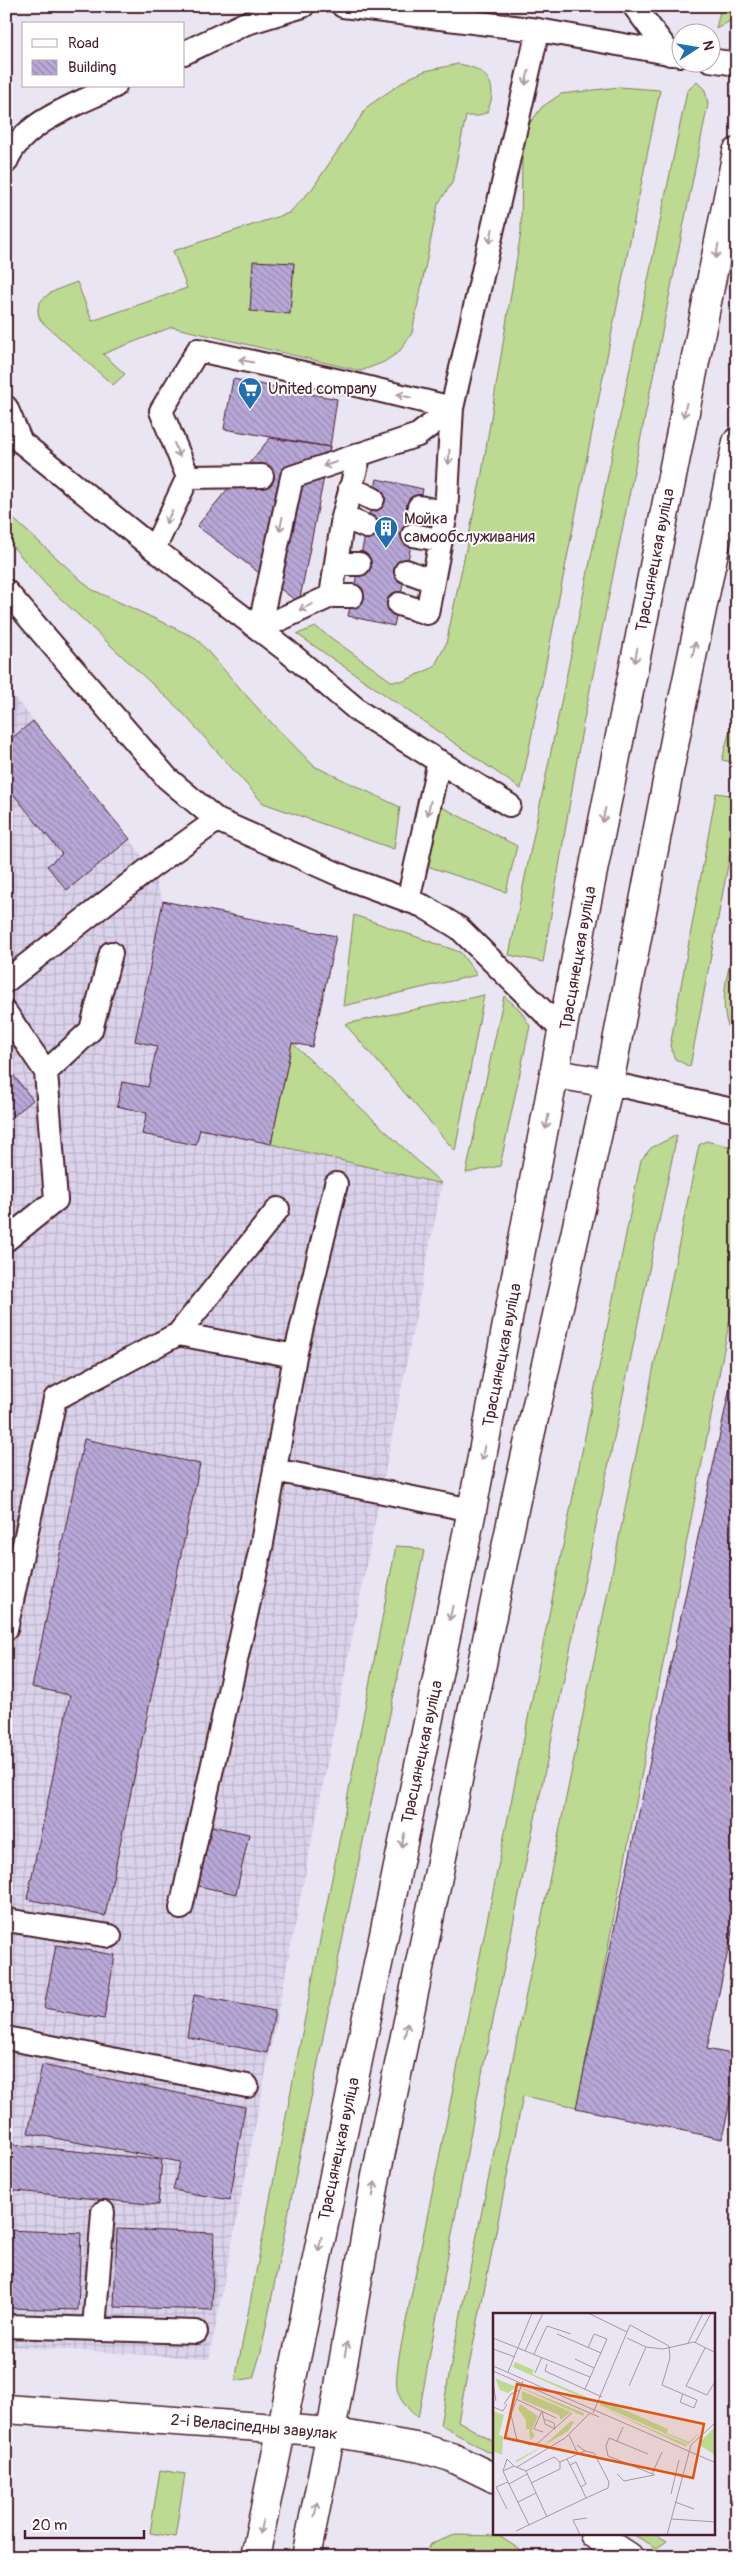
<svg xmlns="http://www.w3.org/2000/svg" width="743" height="2563" viewBox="0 0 743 2563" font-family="Pangolin,sans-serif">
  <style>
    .industrial { fill: url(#industrial-grid) }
    .grass { fill: #bcda92; stroke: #837c5e }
    .building { fill: url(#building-back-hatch); stroke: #4a1f2b }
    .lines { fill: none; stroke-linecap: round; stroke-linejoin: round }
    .lane-casing { stroke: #4a1f2b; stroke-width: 26 }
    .street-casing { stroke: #4a1f2b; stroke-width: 31 }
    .secondary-casing { stroke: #4a1f2b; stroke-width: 31 }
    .lane { stroke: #fff; stroke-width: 22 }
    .street { stroke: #fff; stroke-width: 28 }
    .secondary { stroke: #fff; stroke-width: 28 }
    .oneway { stroke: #ae9aa0 }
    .labels { text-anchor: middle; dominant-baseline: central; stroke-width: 4; stroke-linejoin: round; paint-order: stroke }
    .poi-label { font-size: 16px; fill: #4a1f2b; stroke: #fff; text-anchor: start }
    .street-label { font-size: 16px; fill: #4a1f2b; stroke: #fff }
    .inset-road { fill: none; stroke: #aa96a3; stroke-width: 1 }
    .view { fill: #e0560e; fill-opacity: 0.15; stroke: #e0560e; stroke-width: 2.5 }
    .inset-edge { fill: none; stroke: #4a1f2b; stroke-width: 2.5 }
  </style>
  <defs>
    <pattern id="industrial-grid" width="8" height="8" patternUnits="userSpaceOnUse" patternTransform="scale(1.25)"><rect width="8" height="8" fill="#dbd3eb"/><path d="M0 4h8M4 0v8" fill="none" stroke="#bdb5ca"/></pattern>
    <pattern id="building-back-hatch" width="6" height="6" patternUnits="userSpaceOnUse" patternTransform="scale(1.25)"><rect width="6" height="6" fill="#b8a8d8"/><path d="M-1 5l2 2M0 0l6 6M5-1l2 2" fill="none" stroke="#9888af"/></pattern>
  </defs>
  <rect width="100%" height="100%" fill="#eae5f3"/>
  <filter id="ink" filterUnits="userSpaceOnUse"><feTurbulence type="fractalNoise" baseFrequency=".02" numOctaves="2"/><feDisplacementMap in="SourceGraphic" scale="10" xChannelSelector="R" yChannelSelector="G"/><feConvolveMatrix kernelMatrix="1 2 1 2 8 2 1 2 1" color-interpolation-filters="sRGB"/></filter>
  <g filter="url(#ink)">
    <!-- industrial -->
    <path class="industrial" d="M6 687 130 839 150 868 163 901 336 936 312 1047 292 1043 271 1144 442 1184 209 2359 6 2346Z"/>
    <!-- grass -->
    <path class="grass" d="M721 6H737V17L716 29Z
      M458 64C486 68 500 84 487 112L478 116H466L452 183 438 204 412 333 399 352 384 362 361 371 172 327 103 354 125 374 113 385 41 321C28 297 59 289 77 282L92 321 187 288 173 251 289 213 312 189 368 106 409 78 425 71Z
      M697 82 705 90 708 104 583 724 543 962 509 955 687 91Z
      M619 87 660 90 521 789 297 634 316 627 391 681H404L434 667 446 644 482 473 521 232 522 157 527 127 542 107 561 94Z
      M6 512 91 589 196 638 261 712 314 766 400 807 394 849 263 803 181 711 47 586 6 539Z
      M737 703V763L722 760Z
      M716 793 737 796V817L690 1067 675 1059 670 1046Z
      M440 806 517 846 506 892 424 865Z
      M354 915 460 952 477 975 343 1006Z
      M737 934V1041C712 1013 730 966 737 934Z
      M484 995 455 1151 345 1024Z
      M504 996 520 1010 530 1026 500 1166 466 1173Z
      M292 1043 442 1184 271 1144Z
      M677 1135 479 2088 418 2418C393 2396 395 2388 399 2356L641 1160 651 1148Z
      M706 1141 737 1148V1282L577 2107 523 2096 458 2421 494 2442V2455L440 2425 454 2348 699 1145Z
      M396 1546 412 1547 424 1551 340 1951 261 2352 253 2378 235 2381Z
      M160 2470 185 2474 175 2537 150 2533Z
      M632 2534H655L667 2541 657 2548Z
      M455 2535 499 2536 531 2557H424L431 2544Z"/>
    <!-- building -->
    <path class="building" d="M253 261 294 263 290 314 250 311Z
      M233 379 337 399 330 447 224 429Z
      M270 438 330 447 299 603 197 526Z
      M377 479 423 489 394 626 348 616Z
      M33 721 130 839 67 890 47 866 62 854 14 795 6 801V743Z
      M163 901 336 936 312 1047 292 1043 271 1144 200 1129 196 1145 142 1134 147 1113 117 1106 122 1082 148 1087 157 1046 135 1041Z
      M6 1066 33 1100 6 1122Z
      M737 1354V1909L707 2049 737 2055V2069L722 2139 576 2108Z
      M84 1439 200 1464 105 1916 27 1899 70 1695 32 1687Z
      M211 1826 249 1834 236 1894 198 1886Z
      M56 1945 115 1955 104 2019 44 2008Z
      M194 1995 275 2011 267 2053 187 2037Z
      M42 2065 245 2107 230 2200 173 2190 180 2162 28 2133Z
      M6 2144 162 2160 158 2205 6 2190Z
      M117 2229 214 2233 212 2310 114 2307Z
      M6 2230 81 2233 78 2310 6 2308Z"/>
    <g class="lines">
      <!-- lane casing -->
      <g class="lane-casing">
        <path id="lane" d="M343 6 538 30 680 55
          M634 6 670 54
          M184 53 244 24 303 6
          M710 60 737 64
          M6 162C22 121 79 104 115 86
          M6 407 21 442 154 549 286 650 361 713 509 805
          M188 477 161 411 198 350 340 381 452 408
          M350 488 373 499
          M419 507 446 513
          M343 517 367 527
          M413 535 439 540
          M154 549 188 477 262 476
          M336 564H359
          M406 571 433 581
          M6 591 167 778 217 820 349 879 423 906 459 928 564 1032
          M331 596H352
          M399 604 427 613 446 513 452 408 538 30
          M259 629 292 477 418 435 452 408
          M259 629 331 596 343 517 360 454
          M408 901 439 761
          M6 981 150 868 217 820
          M6 1013 46 1072
          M609 1083 737 1111
          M6 1240 56 1200 46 1072 91 1030 111 953
          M178 1334 278 1209
          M295 1356 336 1184
          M275 1470 472 1510
          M6 1629 55 1399 178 1334 295 1356 262 1543 181 1908
          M6 1920 110 1936
          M6 2038 247 2086
          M6 2326 196 2332
          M94 2329 103 2212"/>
      </g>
      <!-- street casing -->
      <g class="street-casing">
        <path id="street" d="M556 1074 609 1083
          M6 2409 331 2432 421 2448 451 2457 494 2478
          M594 2534 629 2557"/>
      </g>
      <!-- secondary casing -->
      <g class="secondary-casing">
        <path id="secondary" d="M255 2557 472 1510 582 926 737 152
          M306 2557 331 2432 376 2176 519 1485 609 1083 680 714 737 442"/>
      </g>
      <!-- lane -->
      <use href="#lane" class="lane"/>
      <!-- street -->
      <use href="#street" class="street"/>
      <!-- secondary -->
      <use href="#secondary" class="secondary"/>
    </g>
    <!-- one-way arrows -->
    <defs><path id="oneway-shaft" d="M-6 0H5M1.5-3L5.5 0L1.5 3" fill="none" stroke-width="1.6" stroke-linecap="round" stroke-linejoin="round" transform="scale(1.25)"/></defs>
    <g class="oneway">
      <use href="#oneway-shaft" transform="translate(527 78) rotate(103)"/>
      <use href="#oneway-shaft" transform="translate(491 236) rotate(103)"/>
      <use href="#oneway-shaft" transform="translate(717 251) rotate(101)"/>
      <use href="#oneway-shaft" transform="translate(246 361) rotate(-168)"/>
      <use href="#oneway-shaft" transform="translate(404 396) rotate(-166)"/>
      <use href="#oneway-shaft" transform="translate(685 410) rotate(101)"/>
      <use href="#oneway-shaft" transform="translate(177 450) rotate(68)"/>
      <use href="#oneway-shaft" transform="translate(449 457) rotate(93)"/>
      <use href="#oneway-shaft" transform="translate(330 464) rotate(162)"/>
      <use href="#oneway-shaft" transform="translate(169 517) rotate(115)"/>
      <use href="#oneway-shaft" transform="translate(281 524) rotate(102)"/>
      <use href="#oneway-shaft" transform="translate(306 607) rotate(155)"/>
      <use href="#oneway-shaft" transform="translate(694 649) rotate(-78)"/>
      <use href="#oneway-shaft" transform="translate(636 655) rotate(101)"/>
      <use href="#oneway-shaft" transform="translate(429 808) rotate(103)"/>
      <use href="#oneway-shaft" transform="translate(604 815) rotate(101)"/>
      <use href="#oneway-shaft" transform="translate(547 1122) rotate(101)"/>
      <use href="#oneway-shaft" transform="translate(483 1453) rotate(101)"/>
      <use href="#oneway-shaft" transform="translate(451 1613) rotate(102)"/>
      <use href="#oneway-shaft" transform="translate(403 1840) rotate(102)"/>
      <use href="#oneway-shaft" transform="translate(406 2030) rotate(-78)"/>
      <use href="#oneway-shaft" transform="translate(374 2189) rotate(-80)"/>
      <use href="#oneway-shaft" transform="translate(320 2244) rotate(102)"/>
      <use href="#oneway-shaft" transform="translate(346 2349) rotate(-80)"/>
      <use href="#oneway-shaft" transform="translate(316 2509) rotate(-78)"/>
      <use href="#oneway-shaft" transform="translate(261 2527) rotate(102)"/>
    </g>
  </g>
  <!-- icons -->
  <defs>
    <g id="supermarket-pin" transform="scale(1.25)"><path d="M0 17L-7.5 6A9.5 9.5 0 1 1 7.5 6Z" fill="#1f6fb2" stroke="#fff"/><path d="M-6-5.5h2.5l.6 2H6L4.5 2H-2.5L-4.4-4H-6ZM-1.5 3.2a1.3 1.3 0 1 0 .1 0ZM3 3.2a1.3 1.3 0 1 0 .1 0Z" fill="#fff"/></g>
    <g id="building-pin" transform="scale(1.25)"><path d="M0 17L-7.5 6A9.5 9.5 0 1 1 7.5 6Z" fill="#1f6fb2" stroke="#fff"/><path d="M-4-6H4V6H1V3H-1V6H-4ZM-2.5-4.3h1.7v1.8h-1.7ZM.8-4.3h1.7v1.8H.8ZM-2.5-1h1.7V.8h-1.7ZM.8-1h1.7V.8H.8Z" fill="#fff"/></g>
  </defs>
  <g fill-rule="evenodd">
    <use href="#supermarket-pin" x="250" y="389"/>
    <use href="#building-pin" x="386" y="528"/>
  </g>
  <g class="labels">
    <!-- poi labels -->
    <g class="poi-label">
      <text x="268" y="389">United company</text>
      <text x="404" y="519">Мойка<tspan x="404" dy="18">самообслуживания</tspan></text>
    </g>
    <!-- street labels -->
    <g class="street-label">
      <text transform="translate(655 560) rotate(-79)">Трасцянецкая вуліца</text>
      <text transform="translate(578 958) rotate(-80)">Трасцянецкая вуліца</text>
      <text transform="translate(502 1355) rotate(-79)">Трасцянецкая вуліца</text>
      <text transform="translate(422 1752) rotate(-78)">Трасцянецкая вуліца</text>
      <text transform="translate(339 2149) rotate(-78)">Трасцянецкая вуліца</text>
      <text transform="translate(254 2427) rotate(5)">2-і Веласіпедны завулак</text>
    </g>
  </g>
  <!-- overview -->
  <g transform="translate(493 2313)">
    <rect width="222" height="222" fill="#eae5f3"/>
    <path d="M22 49 41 57 39 61 101 87 96 88 20 54ZM2 65 23 74 15 80 7 77ZM29 75 91 100 90 103 30 76ZM29 78 78 99 68 107 66 102 29 87ZM109 87 175 116 174 120 196 129 209 117 196 131 107 92ZM27 91 45 103 39 118 42 123 37 127 36 116H33V107L25 96ZM106 93 172 122 196 132 191 133ZM0 98 11 102 6 122 10 123 9 142 2 139 0 142ZM78 108 81 109 75 118 24 149 22 148 50 133ZM222 114V142L205 131Z" fill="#bcda92"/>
    <path class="inset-road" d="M95 0 134 19M64 21 108 40M0 25 97 64M134 25 153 34 170 36 201 29 223 40M195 30 210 0M202 30 218 0M176 33 177 45 169 72 204 87 201 95 187 89 190 81M212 35 193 73 214 82 223 67M0 36 22 44M32 38 50 0M41 41 54 13 78 21M82 46 101 55M54 51 52 58 109 84M0 53 223 150M0 58 106 104M15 59 39 0M42 60 49 44M30 68 18 102 24 127 37 132 45 130 79 100M0 69 3 88M136 73 153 34M92 76 114 26 101 21 95 35M23 86 63 105M11 91 18 81 27 77M0 94 10 98 14 91M49 98 41 116 50 119M49 98 52 111 62 116M100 100 137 12 176 33M51 106 61 110 62 116M76 122 85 141M124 128 130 114M84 132 92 138 101 140 116 169 115 175 93 185M155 141 116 125 113 133 115 143 162 162M74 146 88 174M24 154 72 125 97 100M10 158 14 146 21 153M34 161 16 171 36 212M124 161 131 168 161 162M159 161 169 139M38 170 67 156V149M16 171 10 158 21 153 33 158M178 181 186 147M25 189 43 180M182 189 201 196M14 196 3 174 15 169M54 204 33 158 61 144 67 149 92 138M179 206 223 209M23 218 93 185 88 174 93 171 83 149 77 152M87 222 80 207 94 205M174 222 198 132 223 109"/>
    <path class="view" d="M24 71 211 111 200 165 12 125Z"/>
    <rect width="222" height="222" class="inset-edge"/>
  </g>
  <!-- margin -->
  <rect width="743" height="2563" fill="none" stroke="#fff" stroke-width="25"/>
  <rect x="12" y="12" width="718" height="2538" fill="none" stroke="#4a1f2b" stroke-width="2" filter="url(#ink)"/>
  <!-- legend -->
  <rect x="22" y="22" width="162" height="65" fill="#ffffff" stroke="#b7a5aa"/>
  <rect x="32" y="39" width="25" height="8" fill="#ffffff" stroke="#b7a5aa"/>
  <text x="68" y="48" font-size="15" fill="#4a1f2b">Road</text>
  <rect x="32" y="60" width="25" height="15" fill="url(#building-back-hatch)" stroke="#b7a5aa"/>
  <text x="68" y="72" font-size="15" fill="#4a1f2b">Building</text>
  <!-- north arrow -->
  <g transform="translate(696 48) rotate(78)"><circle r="24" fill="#ffffff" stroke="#b7a5aa"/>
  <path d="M0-4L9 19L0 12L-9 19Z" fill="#1f6fb2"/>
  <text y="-8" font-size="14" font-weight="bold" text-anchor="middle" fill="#4a1f2b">N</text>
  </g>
  <!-- scale -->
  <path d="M25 2530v8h119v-8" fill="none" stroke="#4a1f2b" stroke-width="2.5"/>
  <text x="32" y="2530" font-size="15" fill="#4a1f2b" stroke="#ffffff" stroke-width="4" paint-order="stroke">20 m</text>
</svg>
